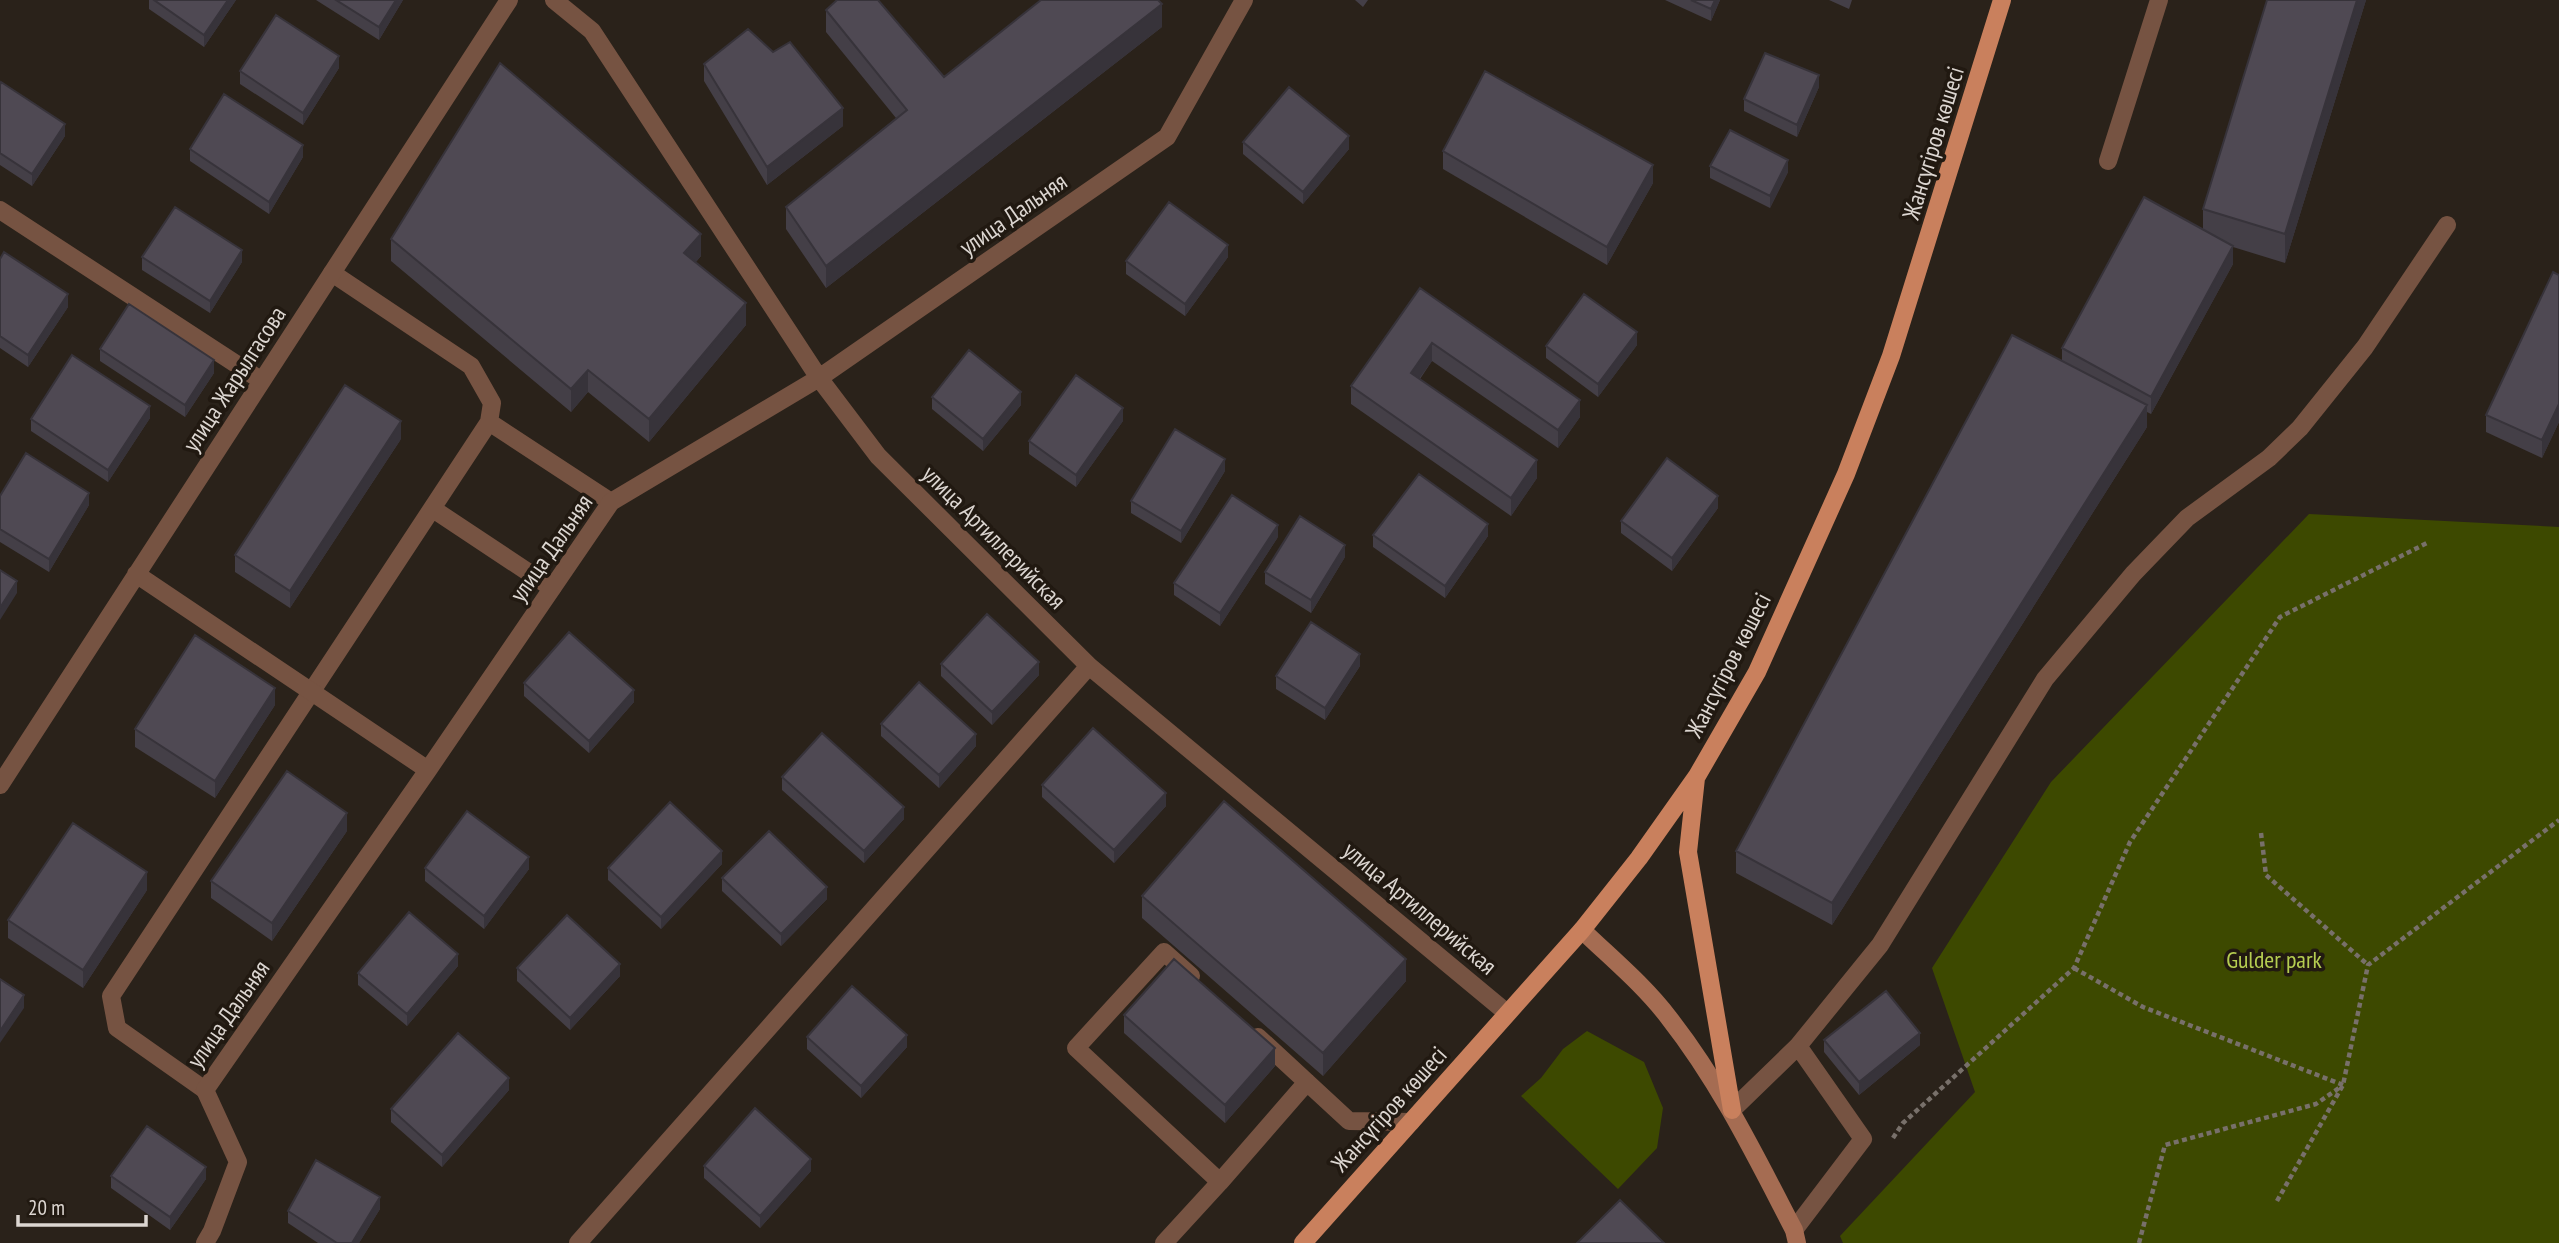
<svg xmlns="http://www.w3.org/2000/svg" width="2559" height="1243" viewBox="0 0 2559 1243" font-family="'PT Sans Narrow',sans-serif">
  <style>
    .green { fill: #3d4900 }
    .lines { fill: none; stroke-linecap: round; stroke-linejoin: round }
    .path { stroke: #78706a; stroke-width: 4.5; stroke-dasharray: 5 3.5; stroke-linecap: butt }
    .service { stroke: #765342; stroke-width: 18 }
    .minor { stroke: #765342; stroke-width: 18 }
    .secondary { stroke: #a56c52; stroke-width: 18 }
    .primary { stroke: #c9805d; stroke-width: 18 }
    .wall { fill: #443f47 }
    .shaded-wall { fill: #37333a }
    .building { fill: #4f4953; stroke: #37333a; stroke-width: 2 }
    .labels { text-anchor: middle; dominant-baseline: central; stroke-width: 7; stroke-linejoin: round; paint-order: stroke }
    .street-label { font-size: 24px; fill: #dcd6d1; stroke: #211911 }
    .park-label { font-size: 24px; fill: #b5cd51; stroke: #211911 }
  </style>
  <rect width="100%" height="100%" fill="#2a221a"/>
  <!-- green -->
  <path class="green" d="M2309 514 2559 527V1243H1843L1840 1236 1975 1092 1932 968 2051 782Z
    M1587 1031 1644 1062 1663 1108 1657 1148 1618 1189 1521 1096 1541 1078 1563 1049Z"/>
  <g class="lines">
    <!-- path -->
    <path class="path" d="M2261 833 2266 875 2368 965
      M2074 968 2143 1007 2343 1085
      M1893 1138 1903 1123 2074 968 2130 842 2280 617 2427 543
      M2277 1201 2343 1085 2368 965 2559 820
      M2139 1243 2165 1145 2316 1104 2339 1088"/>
    <!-- service -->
    <path class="service" d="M2108 161 2159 0
      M489 422 611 502
      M433 509 552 588
      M1191 976 1164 952 1076 1048 1220 1182 1307 1082
      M1258 1037 1349 1121 1411 1122
      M205 1090 117 1028 111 996 489 422 492 403 471 366 332 273
      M1732 1110 1798 1046 1880 945 2045 679 2133 574 2187 518 2269 458 2300 428 2365 347 2447 225
      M1794 1230 1863 1139 1798 1046
      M1164 1243 1220 1182"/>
    <!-- minor -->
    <path class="minor" d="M554 0 592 31 819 378 878 456 1089 666 1507 1013
      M0 210 262 381
      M136 574 428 770
      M0 785 509 0
      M205 1243 212 1231 238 1162 205 1090 428 770 611 502 819 378 1167 137 1244 0
      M578 1243 1089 666"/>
    <!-- secondary -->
    <path class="secondary" d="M1582 930C1611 958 1644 985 1669 1018 1720 1083 1756 1157 1794 1230L1797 1243"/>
    <!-- primary -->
    <path class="primary" d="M1696 778 1688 852 1732 1110
      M1303 1243 1582 930 1639 858 1697 776 1757 672 1846 474 1891 356 2002 0"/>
  </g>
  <!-- wall -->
  <path class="wall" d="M149 0H236L204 47 149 9Z
    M316 0H403L379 40Z
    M1355 0H1368L1363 7Z
    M1665 0H1720L1711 21Z
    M1829 0H1852L1849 9Z
    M2267 0H2366L2285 263 2233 247V264L2151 414 2147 412V427L1832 925 1736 873V851L2062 361V348L2203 230V209Z
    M826 10 944 77 1162 27 826 288 786 229V207L896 118 826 32Z
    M704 64 843 126 767 185 704 81Z
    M339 68 303 125 240 84V71Z
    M0 85 65 136 32 186 0 165Z
    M1819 87 1797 137 1744 111V99Z
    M1243 142 1349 149 1303 204 1243 154Z
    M190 149 303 157 269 214 190 161Z
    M1443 151 1653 183 1607 265 1443 169Z
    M1710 166 1788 172 1770 208 1710 178Z
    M391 239 701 256 695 263 746 325 649 442 588 392 571 412 391 261Z
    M142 257 242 262 210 313 142 270Z
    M1228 257 1185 316 1126 274V261Z
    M0 259 68 307 28 367 0 348Z
    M2559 275V422L2542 458 2486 432V415Z
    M1420 288 1580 417 1558 448 1432 361 1420 379 1537 478 1511 516 1351 404V386Z
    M1637 345 1598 397 1546 358V346Z
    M100 349 214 373 185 417 100 361Z
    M932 397 1021 405 983 451 932 409Z
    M150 418 108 482 31 431V419Z
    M1123 421 1076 487 1029 454V441Z
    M401 439 290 608 235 572V555Z
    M1225 471 1181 543 1131 513V501Z
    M0 496 89 505 49 572 0 542Z
    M1718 508 1672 571 1621 533V521Z
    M1373 535 1488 536 1445 598 1373 547Z
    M1278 537 1220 626 1174 595V583Z
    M1345 557 1311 613 1265 584V572Z
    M941 664 1039 675 992 725 941 676Z
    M1360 666 1325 720 1276 689V676Z
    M524 683 634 702 589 753 524 696Z
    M275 705 215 798 135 747V729Z
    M881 724 976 746 939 788 881 736Z
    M782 777 904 819 864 863 782 790Z
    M1042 785 1166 806 1114 863 1042 797Z
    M347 831 272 941 211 898V881Z
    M722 864 661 929 608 880V868Z
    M425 868 529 869 484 929 425 881Z
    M722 878 827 899 781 946 722 891Z
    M147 890 83 988 8 938V920Z
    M1142 896 1406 981 1323 1076 1142 918Z
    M458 966 407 1026 358 985V973Z
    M517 968 620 976 570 1030 517 981Z
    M1124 1015 1275 1066 1225 1123 1124 1033Z
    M807 1037 907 1047 861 1098 807 1049Z
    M1824 1040 1920 1045 1859 1095 1824 1052Z
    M509 1090 442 1167 391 1122V1109Z
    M704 1166 811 1171 760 1228 704 1178Z
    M111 1176 206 1179 170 1230 111 1188Z
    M380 1209 359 1243H318L288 1223V1211Z"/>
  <!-- shaded-wall -->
  <path class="shaded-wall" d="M228 0H236L204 47V35Z
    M396 0H403L379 40V27Z
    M1715 0H1720L1711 21V9Z
    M2357 0H2366L2285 263V234Z
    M1162 4V27L826 288V266Z
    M339 56V68L303 125V113Z
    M1819 75V87L1797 137V125Z
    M843 108V126L767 185V167Z
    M65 124V136L32 186V174Z
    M1349 136V149L1303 204V192Z
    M303 145V157L269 214V202Z
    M1788 160V172L1770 208V196Z
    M1653 165V183L1607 265V247Z
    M701 234V256L684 276V253Z
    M1228 245V257L1185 316V304Z
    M2233 246V264L2151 414V397Z
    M242 250V262L210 313V301Z
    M68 294V307L28 367V355Z
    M746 303V325L649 442V419Z
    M1637 332V345L1598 397V384Z
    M1432 343V361L1411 390V373Z
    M214 360V373L185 417V405Z
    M588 370V392L571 412V389Z
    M1021 392V405L983 451V439Z
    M1580 400V417L1558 448V430Z
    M2559 404V422L2542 458V440Z
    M2147 405V427L1832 925V903Z
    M150 406V418L108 482V470Z
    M1123 408V421L1076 487V475Z
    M401 421V439L290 608V591Z
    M1225 459V471L1181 543V531Z
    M1537 460V478L1511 516V498Z
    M89 493V505L49 572V559Z
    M1718 496V508L1672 571V558Z
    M1488 524V536L1445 598V586Z
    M1278 525V537L1220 626V613Z
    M1345 545V557L1311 613V600Z
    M17 581V593L0 620V608Z
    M1360 654V666L1325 720V708Z
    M1039 662V675L992 725V712Z
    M275 688V705L215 798V781Z
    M634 690V702L589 753V741Z
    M976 734V746L939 788V775Z
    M1166 793V806L1114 863V850Z
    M904 807V819L864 863V851Z
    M347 813V831L272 941V923Z
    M722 851V864L661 929V917Z
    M529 857V869L484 929V916Z
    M147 872V890L83 988V970Z
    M827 887V899L781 946V934Z
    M458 954V966L407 1026V1014Z
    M1406 959V981L1323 1076V1053Z
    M620 964V976L570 1030V1018Z
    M24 995V1008L0 1043V1031Z
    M1920 1033V1045L1859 1095V1082Z
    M907 1035V1047L861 1098V1086Z
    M1275 1048V1066L1225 1123V1105Z
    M509 1078V1090L442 1167V1155Z
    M811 1159V1171L760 1228V1216Z
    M206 1167V1179L170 1230V1217Z
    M380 1197V1209L359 1243H352Z"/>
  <!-- building -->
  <path class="building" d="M154 0H228L204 35Z
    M336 0H396L379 27Z
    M837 0H878L944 77 1041 0H1158L1162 4 826 266 786 207 907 110 826 10Z
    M1691 0H1715L1711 9Z
    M2267 0H2357L2285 234 2203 209Z
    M276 15 339 56 303 113 240 71Z
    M748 29 773 52 790 42 843 108 767 167 704 64Z
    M1765 53 1819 75 1797 125 1744 99Z
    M500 63 701 234 684 253 746 303 649 419 588 370 571 389 391 239Z
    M1485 71 1653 165 1607 247 1443 151Z
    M1 82 65 124 32 174 0 153V85Z
    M1289 87 1349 136 1303 192 1243 142Z
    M224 94 303 145 269 202 190 149Z
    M1730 130 1788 160 1770 196 1710 166Z
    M2144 197 2233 246 2151 397 2062 348Z
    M1169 202 1228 245 1185 304 1126 261Z
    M175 207 242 250 210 301 142 257Z
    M4 252 68 294 28 355 0 336V259Z
    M2553 272 2559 275V404L2542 440 2486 415Z
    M1420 288 1580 400 1558 430 1432 343 1411 373 1537 460 1511 498 1351 386Z
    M1584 294 1637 332 1598 384 1546 346Z
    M129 304 214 360 185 405 100 349Z
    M2012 335 2147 405 1832 903 1736 851Z
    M969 350 1021 392 983 439 932 397Z
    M72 355 150 406 108 470 31 419Z
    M1076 375 1123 408 1076 475 1029 441Z
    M345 385 401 421 290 591 235 555Z
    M1175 429 1225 459 1181 531 1131 501Z
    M26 453 89 493 49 559 0 529V496Z
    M1667 458 1718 496 1672 558 1621 521Z
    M1419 474 1488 524 1445 586 1373 535Z
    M1232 495 1278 525 1220 613 1174 583Z
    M1300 516 1345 545 1311 600 1265 572Z
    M0 570 17 581 0 608Z
    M987 614 1039 662 992 712 941 664Z
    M1311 622 1360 654 1325 708 1276 676Z
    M569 632 634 690 589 741 524 683Z
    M195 635 275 688 215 781 135 729Z
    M919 682 976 734 939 775 881 724Z
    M1093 728 1166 793 1114 850 1042 785Z
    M822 733 904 807 864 851 782 777Z
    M287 771 347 813 272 923 211 881Z
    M1224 801 1406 959 1323 1053 1142 896Z
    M670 802 722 851 661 917 608 868Z
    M467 811 529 857 484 916 425 868Z
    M73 823 147 872 83 970 8 920Z
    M769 831 827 887 781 934 722 878Z
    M409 912 458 954 407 1014 358 973Z
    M567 915 620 964 570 1018 517 968Z
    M1174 959 1275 1048 1225 1105 1124 1015Z
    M0 979 24 995 0 1031Z
    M852 986 907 1035 861 1086 807 1037Z
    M1886 991 1920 1033 1859 1082 1824 1040Z
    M458 1033 509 1078 442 1155 391 1109Z
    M755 1108 811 1159 760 1216 704 1166Z
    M147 1126 206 1167 170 1217 111 1176Z
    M316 1160 380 1197 352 1243H337L288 1211Z
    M1620 1200 1664 1243H1577Z"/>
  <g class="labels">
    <!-- street labels -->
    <g class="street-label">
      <text transform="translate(1933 143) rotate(-73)">Жансүгіров көшесі</text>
      <text transform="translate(1013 214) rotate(-35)">улица Дальняя</text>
      <text transform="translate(234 379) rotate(-57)">улица Жарылгасова</text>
      <text transform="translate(994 537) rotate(45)">улица Артиллерийская</text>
      <text transform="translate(551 548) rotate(-55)">улица Дальняя</text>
      <text transform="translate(1728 665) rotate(-63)">Жансүгіров көшесі</text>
      <text transform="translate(1420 908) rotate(40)">улица Артиллерийская</text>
      <text transform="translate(228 1014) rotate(-55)">улица Дальняя</text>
      <text transform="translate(1389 1109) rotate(-48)">Жансүгіров көшесі</text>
    </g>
    <!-- park labels -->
    <g class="park-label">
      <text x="2274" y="959">Gulder park</text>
    </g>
  </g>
  <!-- scale -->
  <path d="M18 1215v10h128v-10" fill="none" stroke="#dcd6d1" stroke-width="3.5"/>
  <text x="28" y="1215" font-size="21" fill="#dcd6d1" stroke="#211911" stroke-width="5" paint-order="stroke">20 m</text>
</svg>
